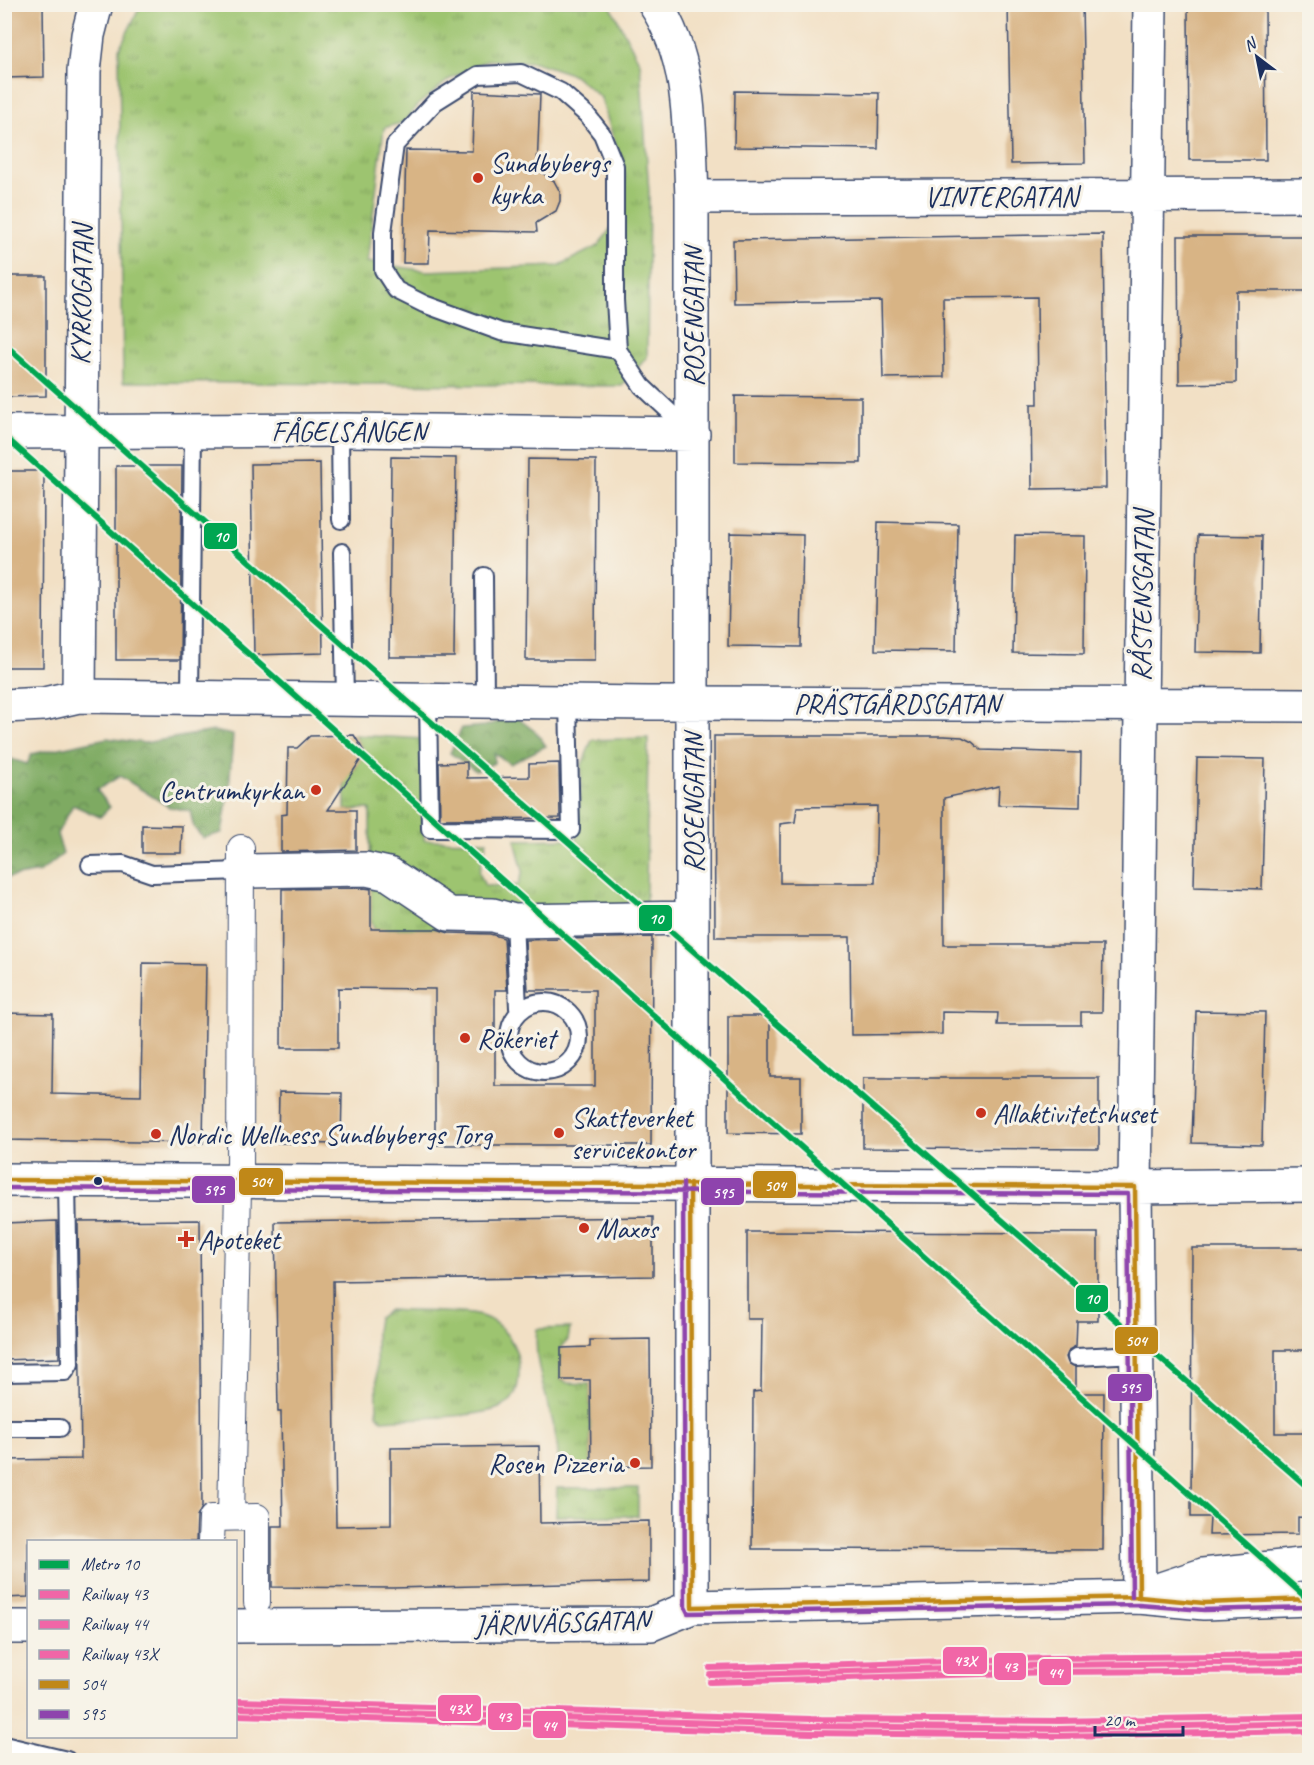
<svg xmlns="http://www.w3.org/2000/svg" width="1314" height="1765" viewBox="0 0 1314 1765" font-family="Caveat,sans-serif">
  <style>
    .forest { fill: url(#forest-crowns); stroke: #4c6c60; stroke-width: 1.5 }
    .park { fill: url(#park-tufts); stroke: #5c7a66; stroke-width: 1.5; fill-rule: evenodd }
    .building { fill: #d8b485; fill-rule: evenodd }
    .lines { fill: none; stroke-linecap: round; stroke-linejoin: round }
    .service-casing { stroke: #3b4a6d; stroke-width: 20 }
    .pedestrian-casing { stroke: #3b4a6d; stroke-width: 28 }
    .minor-casing { stroke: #3b4a6d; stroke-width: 36 }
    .tertiary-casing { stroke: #3b4a6d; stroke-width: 36 }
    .service { stroke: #fff; stroke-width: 16 }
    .pedestrian { stroke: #fff; stroke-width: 26 }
    .minor { stroke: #fff; stroke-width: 33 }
    .tertiary { stroke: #fff; stroke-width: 33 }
    .bus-1-casing { stroke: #f7f3e8; stroke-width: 9 }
    .bus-2-casing { stroke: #f7f3e8; stroke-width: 9 }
    .bus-1 { stroke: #c08818; stroke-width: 4.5 }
    .bus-2 { stroke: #8e44ad; stroke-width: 4.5 }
    .rail-1-casing { stroke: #f7f3e8; stroke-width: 10 }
    .rail-2-casing { stroke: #f7f3e8; stroke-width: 10 }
    .rail-3-casing { stroke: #f7f3e8; stroke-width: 10 }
    .rail-1 { stroke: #f166a7; stroke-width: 6 }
    .rail-2 { stroke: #f166a7; stroke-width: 6 }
    .rail-3 { stroke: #f166a7; stroke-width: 6 }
    .metro-1-casing { stroke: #f7f3e8; stroke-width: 10 }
    .metro-1 { stroke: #00a651; stroke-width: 6 }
    .poi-dot { fill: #c8321e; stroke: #f7f3e8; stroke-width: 2 }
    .bus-dot { fill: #1b2f5e; stroke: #f7f3e8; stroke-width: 2 }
    .labels { text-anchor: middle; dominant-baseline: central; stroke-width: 6; stroke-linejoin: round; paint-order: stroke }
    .poi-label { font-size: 28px; fill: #1b2f5e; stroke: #f7f3e8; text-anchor: start }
    .street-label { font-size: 28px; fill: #1b2f5e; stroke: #f7f3e8 }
    .line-badge { stroke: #f7f3e8; stroke-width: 2 }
    .badge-label { font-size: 16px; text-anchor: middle; font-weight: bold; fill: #fff }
  </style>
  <defs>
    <pattern id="forest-crowns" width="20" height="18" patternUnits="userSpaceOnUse" patternTransform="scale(1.5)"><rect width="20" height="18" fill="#7eaa62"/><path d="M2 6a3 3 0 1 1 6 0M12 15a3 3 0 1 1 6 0" fill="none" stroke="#668b54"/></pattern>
    <pattern id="park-tufts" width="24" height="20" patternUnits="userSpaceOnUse" patternTransform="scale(1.5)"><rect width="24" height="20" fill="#9dc46f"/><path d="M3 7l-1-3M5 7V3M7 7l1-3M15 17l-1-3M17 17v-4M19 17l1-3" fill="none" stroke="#7fa05e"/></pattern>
  </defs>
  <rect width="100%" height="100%" fill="#f7f3e8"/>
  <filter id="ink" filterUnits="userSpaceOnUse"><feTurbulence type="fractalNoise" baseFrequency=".0167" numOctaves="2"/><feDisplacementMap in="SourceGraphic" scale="12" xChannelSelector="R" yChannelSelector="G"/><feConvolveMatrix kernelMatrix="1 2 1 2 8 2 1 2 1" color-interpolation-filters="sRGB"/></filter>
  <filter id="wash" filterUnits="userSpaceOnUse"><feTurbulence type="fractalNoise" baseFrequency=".008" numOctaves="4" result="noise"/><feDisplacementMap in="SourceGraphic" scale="24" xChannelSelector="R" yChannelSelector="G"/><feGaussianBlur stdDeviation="1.35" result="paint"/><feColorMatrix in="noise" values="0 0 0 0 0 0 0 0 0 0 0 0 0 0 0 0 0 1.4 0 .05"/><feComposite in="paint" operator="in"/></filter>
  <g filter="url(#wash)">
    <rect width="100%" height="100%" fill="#f2e0c5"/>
    <!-- forest -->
    <path class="forest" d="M515 716 537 733 546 746 510 764 494 753V763L476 771 450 753 462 728 485 726Z
      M214 731 233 735 229 790 222 833 203 838 194 828 190 811 169 807 120 776 97 790 110 807 100 817 73 805 57 834 63 854 40 872 5 878V757L27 764 32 754 107 738 144 743Z"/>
    <!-- park -->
    <path class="park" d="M141 5H610L640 63 649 192 647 357 622 386 123 382 119 49ZM487 60 535 62 574 75 601 98 625 175 623 212 598 246 558 266 427 271 367 262 384 128 404 122 420 103 450 79Z
      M354 735 424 739V840L487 841 479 872 485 886 518 885 523 871 515 840 577 839 582 765 592 740 648 738 646 905 495 929H374L371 919 370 809 345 810V770L355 769 365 753Z
      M389 1310C412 1312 461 1310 481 1316 502 1322 519 1346 519 1368 519 1382 518 1397 505 1405 485 1418 409 1418 382 1420L377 1414 376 1331 378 1318Z
      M570 1328 568 1340 561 1348V1380L568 1383 590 1384 591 1467 587 1471 558 1470C561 1419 531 1376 537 1329Z
      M557 1488H638V1516H556Z"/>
    <g id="blocks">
      <!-- building -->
      <path class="building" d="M4 4H43L44 77 4 78Z
        M1008 4H1082L1085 163 1011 164Z
        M1188 4H1265L1266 160H1189Z
        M474 91 540 94 537 169 554 181 560 192V201L556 211 536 223 537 232 430 230 429 263H403L406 150 472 151Z
        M735 91 879 93 878 149 734 147Z
        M1103 234 1106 488 1032 489 1031 404H1038L1037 297 943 298 944 377 883 378 881 301 734 303 733 240Z
        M1178 236H1310V291H1236V383L1179 384Z
        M4 276H46V396L4 397Z
        M735 396 861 397V463L735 462Z
        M391 457 456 458 454 657H389Z
        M528 459 596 460 595 660H526Z
        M320 463 323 653 254 655 251 464Z
        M116 466H182L180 660H116Z
        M4 471H44L43 667H4Z
        M878 522 958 524 956 651 875 650Z
        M730 533 803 535 801 647 728 646Z
        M1015 535 1085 536 1084 654 1013 653Z
        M1198 535 1262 536 1260 653 1195 652Z
        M354 735 365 753 328 810H356V850L281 852V815L287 814 288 748H297L310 736Z
        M714 736H944L962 737 972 742 981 750 1081 753 1080 807 998 805 999 786 944 798V945H1103L1102 1012H1081V1025H997L998 1013 942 1012V1034L851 1035 850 937H715ZM877 806 875 883H780V824L795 822 797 807Z
        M1197 758 1265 759 1262 889 1194 887Z
        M467 762V778L529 777V764L559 763 560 818 440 819 439 763Z
        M142 825 182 826 181 853H142Z
        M364 888 371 889V929H437L449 933 490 934 504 938 507 990H495V1086H595V990H528L525 940 652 937 651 1145H435V989L338 988V1048H281L282 889Z
        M143 963 206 964 203 1143 4 1140V1013L53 1014 52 1094 141 1096Z
        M1196 1011 1265 1012 1262 1145 1192 1143Z
        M728 1016H770V1077H801V1134L728 1133Z
        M863 1078H1099V1149L863 1148Z
        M279 1092 342 1093 341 1144 278 1143Z
        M653 1217V1276L333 1281 336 1526 391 1525V1448L539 1446 540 1523 649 1521V1582L392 1588 272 1587V1526H283L281 1412H278L275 1222Z
        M200 1220 202 1507 197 1517 196 1542H28V1597L4 1598V1460L81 1459 78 1221Z
        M57 1221 59 1358 4 1360V1223Z
        M747 1232 1098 1233V1321H1077L1076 1346 1070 1349 1066 1357 1068 1363 1076 1367V1393H1104L1103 1550 752 1549 753 1392 761 1391 762 1319H747Z
        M1192 1248H1310V1350H1275V1433H1310V1518L1298 1517V1534L1209 1535 1210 1517H1191Z
        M650 1339 651 1466 591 1467 590 1380H561V1348L590 1347V1340Z"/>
    </g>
  </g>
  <g filter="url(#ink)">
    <use href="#blocks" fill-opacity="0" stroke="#3b4a6d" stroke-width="1.5"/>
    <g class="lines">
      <!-- service casing -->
      <g class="service-casing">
        <path id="service" d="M618 350 501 332 424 304 396 290 383 270V232L395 145 435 102 478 75 521 73 561 92 587 115 602 134 615 166V300L618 350 642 386 690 431
          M340 430 341 520
          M342 552 345 699
          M484 576 485 700
          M190 696 193 431
          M428 700 430 829 571 830 568 702
          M90 865 123 864 152 874 241 871
          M514 921 518 1008 520 1011
          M509 1037a35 35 0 1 1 70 0a35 35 0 1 1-70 0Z
          M1076 1357 1138 1354
          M4 1373 65 1372 70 1364 67 1181
          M4 1428H60
          M4 1745 67 1760"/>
      </g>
      <!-- pedestrian casing -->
      <g class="pedestrian-casing">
        <path id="pedestrian" d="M231 1517 238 1188 240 1181 241 848
          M211 1542 212 1518 257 1517V1602"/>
      </g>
      <!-- minor casing -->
      <g class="minor-casing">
        <path id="minor" d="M655 4C693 61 689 132 692 197V1607
          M692 197 1310 195
          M4 432 344 430 693 434
          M79 696 84 71 88 35 96 4
          M4 706 44 704 79 696 647 703 1310 705
          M241 871 366 869 389 874 449 914 493 915 514 921 692 918
          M4 1180 1135 1187 1310 1185
          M1139 1597 1135 1187 1150 4"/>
      </g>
      <!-- tertiary casing -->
      <g class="tertiary-casing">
        <path id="tertiary" d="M1149 1593 1203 1575 1310 1564
          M236 1626 651 1624 692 1607 1139 1597 1204 1603 1310 1599
          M4 1627H28"/>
      </g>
      <!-- service -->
      <use href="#service" class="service"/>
      <!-- pedestrian -->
      <use href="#pedestrian" class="pedestrian"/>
      <!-- minor -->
      <use href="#minor" class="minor"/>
      <!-- tertiary -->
      <use href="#tertiary" class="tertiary"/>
      <!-- bus-1 casing -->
      <g class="bus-1-casing">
        <path id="bus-1" d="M4 1180 1135 1187 1139 1597
          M690 1183 692 1607 1139 1597 1204 1603 1310 1599"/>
      </g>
      <!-- bus-2 casing -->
      <g class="bus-2-casing">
        <path id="bus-2" d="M683 1183 685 1607 688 1613 1139 1605 1204 1610 1310 1607
          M4 1188 1128 1194 1132 1597"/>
      </g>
      <!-- bus-1 -->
      <use href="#bus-1" class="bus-1"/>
      <!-- bus-2 -->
      <use href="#bus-2" class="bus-2"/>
      <!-- rail-1 casing -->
      <g class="rail-1-casing">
        <path id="rail-1" d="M710 1675 1055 1665 1310 1662
          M236 1708 811 1726 1060 1729 1310 1723"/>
      </g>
      <!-- rail-2 casing -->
      <g class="rail-2-casing">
        <path id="rail-2" d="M710 1682 1055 1672 1310 1670
          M236 1715 811 1733 1060 1736 1310 1731"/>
      </g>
      <!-- rail-3 casing -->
      <g class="rail-3-casing">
        <path id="rail-3" d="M710 1668 1055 1658 1310 1655
          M236 1701 811 1719 1060 1721 1310 1716"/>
      </g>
      <!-- rail-1 -->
      <use href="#rail-1" class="rail-1"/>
      <!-- rail-2 -->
      <use href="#rail-2" class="rail-2"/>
      <!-- rail-3 -->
      <use href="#rail-3" class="rail-3"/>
      <!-- metro-1 casing -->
      <g class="metro-1-casing">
        <path id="metro-1" d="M4 344 407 701 1310 1489
          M4 436 1310 1601"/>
      </g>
      <!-- metro-1 -->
      <use href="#metro-1" class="metro-1"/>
    </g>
  </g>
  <!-- markers -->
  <g class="poi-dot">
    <circle cx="478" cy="178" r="6"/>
    <circle cx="316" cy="790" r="6"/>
    <circle cx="465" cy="1038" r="6"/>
    <circle cx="981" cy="1113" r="6"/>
    <circle cx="559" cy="1133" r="6"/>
    <circle cx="156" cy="1134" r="6"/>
    <circle cx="584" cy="1228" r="6"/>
    <path d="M183 1230h6v6h6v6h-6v6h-6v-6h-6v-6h6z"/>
    <circle cx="635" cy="1463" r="6"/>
  </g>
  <circle class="bus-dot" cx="98" cy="1181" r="5"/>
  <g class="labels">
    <!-- poi labels -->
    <g class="poi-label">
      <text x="490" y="162">Sundbybergs<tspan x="490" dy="32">kyrka</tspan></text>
      <text x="304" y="790" text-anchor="end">Centrumkyrkan</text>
      <text x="477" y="1038">Rökeriet</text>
      <text x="993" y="1113">Allaktivitetshuset</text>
      <text x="571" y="1117">Skatteverket<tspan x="571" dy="32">servicekontor</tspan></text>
      <text x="168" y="1134">Nordic Wellness Sundbybergs Torg</text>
      <text x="596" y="1228">Maxos</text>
      <text x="198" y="1239">Apoteket</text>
      <text x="623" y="1463" text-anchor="end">Rosen Pizzeria</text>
    </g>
    <!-- street labels -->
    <g class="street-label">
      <text x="1001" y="196">VINTERGATAN</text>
      <text transform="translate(81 295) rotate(-89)">KYRKOGATAN</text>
      <text transform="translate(693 317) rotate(-90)">ROSENGATAN</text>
      <text x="349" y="431">FÅGELSÅNGEN</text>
      <text transform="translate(1142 596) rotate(-89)">RÅSTENSGATAN</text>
      <text x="897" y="703">PRÄSTGÅRDSGATAN</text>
      <text transform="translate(693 803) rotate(-90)">ROSENGATAN</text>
      <text transform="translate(562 1622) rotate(-2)">JÄRNVÄGSGATAN</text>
    </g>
  </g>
  <g class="line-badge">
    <rect x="203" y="522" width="35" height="28" rx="6" fill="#00a651"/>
    <rect x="638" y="904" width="35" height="28" rx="6" fill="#00a651"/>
    <rect x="238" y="1167" width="46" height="29" rx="6" fill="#c08818"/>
    <rect x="752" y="1170" width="45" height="29" rx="6" fill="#c08818"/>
    <rect x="191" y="1175" width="45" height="29" rx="6" fill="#8e44ad"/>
    <rect x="700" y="1177" width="45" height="29" rx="6" fill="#8e44ad"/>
    <rect x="1075" y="1284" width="34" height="29" rx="6" fill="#00a651"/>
    <rect x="1114" y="1326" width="45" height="29" rx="6" fill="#c08818"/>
    <rect x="1107" y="1373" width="46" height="29" rx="6" fill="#8e44ad"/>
    <rect x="942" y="1646" width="46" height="29" rx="6" fill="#f166a7"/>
    <rect x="993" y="1652" width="34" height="29" rx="6" fill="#f166a7"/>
    <rect x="1038" y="1658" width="34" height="28" rx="6" fill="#f166a7"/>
    <rect x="437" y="1694" width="45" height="28" rx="6" fill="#f166a7"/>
    <rect x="487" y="1702" width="35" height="29" rx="6" fill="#f166a7"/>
    <rect x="532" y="1710" width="35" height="29" rx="6" fill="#f166a7"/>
  </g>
  <g class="badge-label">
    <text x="221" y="542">10</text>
    <text x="656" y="924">10</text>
    <text x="261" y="1187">504</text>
    <text x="775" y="1191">504</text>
    <text x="214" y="1195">595</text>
    <text x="723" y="1198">595</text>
    <text x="1092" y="1304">10</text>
    <text x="1136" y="1346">504</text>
    <text x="1130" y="1393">595</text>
    <text x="965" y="1666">43X</text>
    <text x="1010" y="1672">43</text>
    <text x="1055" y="1678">44</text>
    <text x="459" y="1714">43X</text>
    <text x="504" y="1722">43</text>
    <text x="549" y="1731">44</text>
  </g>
  <!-- margin -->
  <rect width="1314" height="1765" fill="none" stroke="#f7f3e8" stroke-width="24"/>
  <!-- legend -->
  <rect x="27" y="1540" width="210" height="198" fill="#f7f3e8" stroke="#9fa5b1" stroke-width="1.5"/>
  <rect x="39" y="1560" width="30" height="9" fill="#00a651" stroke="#9fa5b1" stroke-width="1.5"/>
  <text x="81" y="1570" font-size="18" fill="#1b2f5e">Metro 10</text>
  <rect x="39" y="1590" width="30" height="9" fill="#f166a7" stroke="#9fa5b1" stroke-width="1.5"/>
  <text x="81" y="1600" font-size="18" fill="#1b2f5e">Railway 43</text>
  <rect x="39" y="1620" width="30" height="9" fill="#f166a7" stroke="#9fa5b1" stroke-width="1.5"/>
  <text x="81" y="1630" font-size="18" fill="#1b2f5e">Railway 44</text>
  <rect x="39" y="1650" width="30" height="9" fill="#f166a7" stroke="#9fa5b1" stroke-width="1.5"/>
  <text x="81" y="1660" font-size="18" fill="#1b2f5e">Railway 43X</text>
  <rect x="39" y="1680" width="30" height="9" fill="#c08818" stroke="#9fa5b1" stroke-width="1.5"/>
  <text x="81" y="1690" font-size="18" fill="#1b2f5e">504</text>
  <rect x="39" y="1710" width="30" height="9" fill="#8e44ad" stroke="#9fa5b1" stroke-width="1.5"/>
  <text x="81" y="1720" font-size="18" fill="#1b2f5e">595</text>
  <!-- north arrow -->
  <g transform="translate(1257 57) rotate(328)" stroke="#f7f3e8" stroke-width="4.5" paint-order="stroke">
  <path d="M0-4.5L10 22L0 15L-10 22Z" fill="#1b2f5e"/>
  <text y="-9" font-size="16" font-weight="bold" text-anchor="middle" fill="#1b2f5e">N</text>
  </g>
  <!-- scale -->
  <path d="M1095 1726v9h88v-9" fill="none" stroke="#1b2f5e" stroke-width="3"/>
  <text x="1104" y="1726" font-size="18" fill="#1b2f5e" stroke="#f7f3e8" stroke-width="4.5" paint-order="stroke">20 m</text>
</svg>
